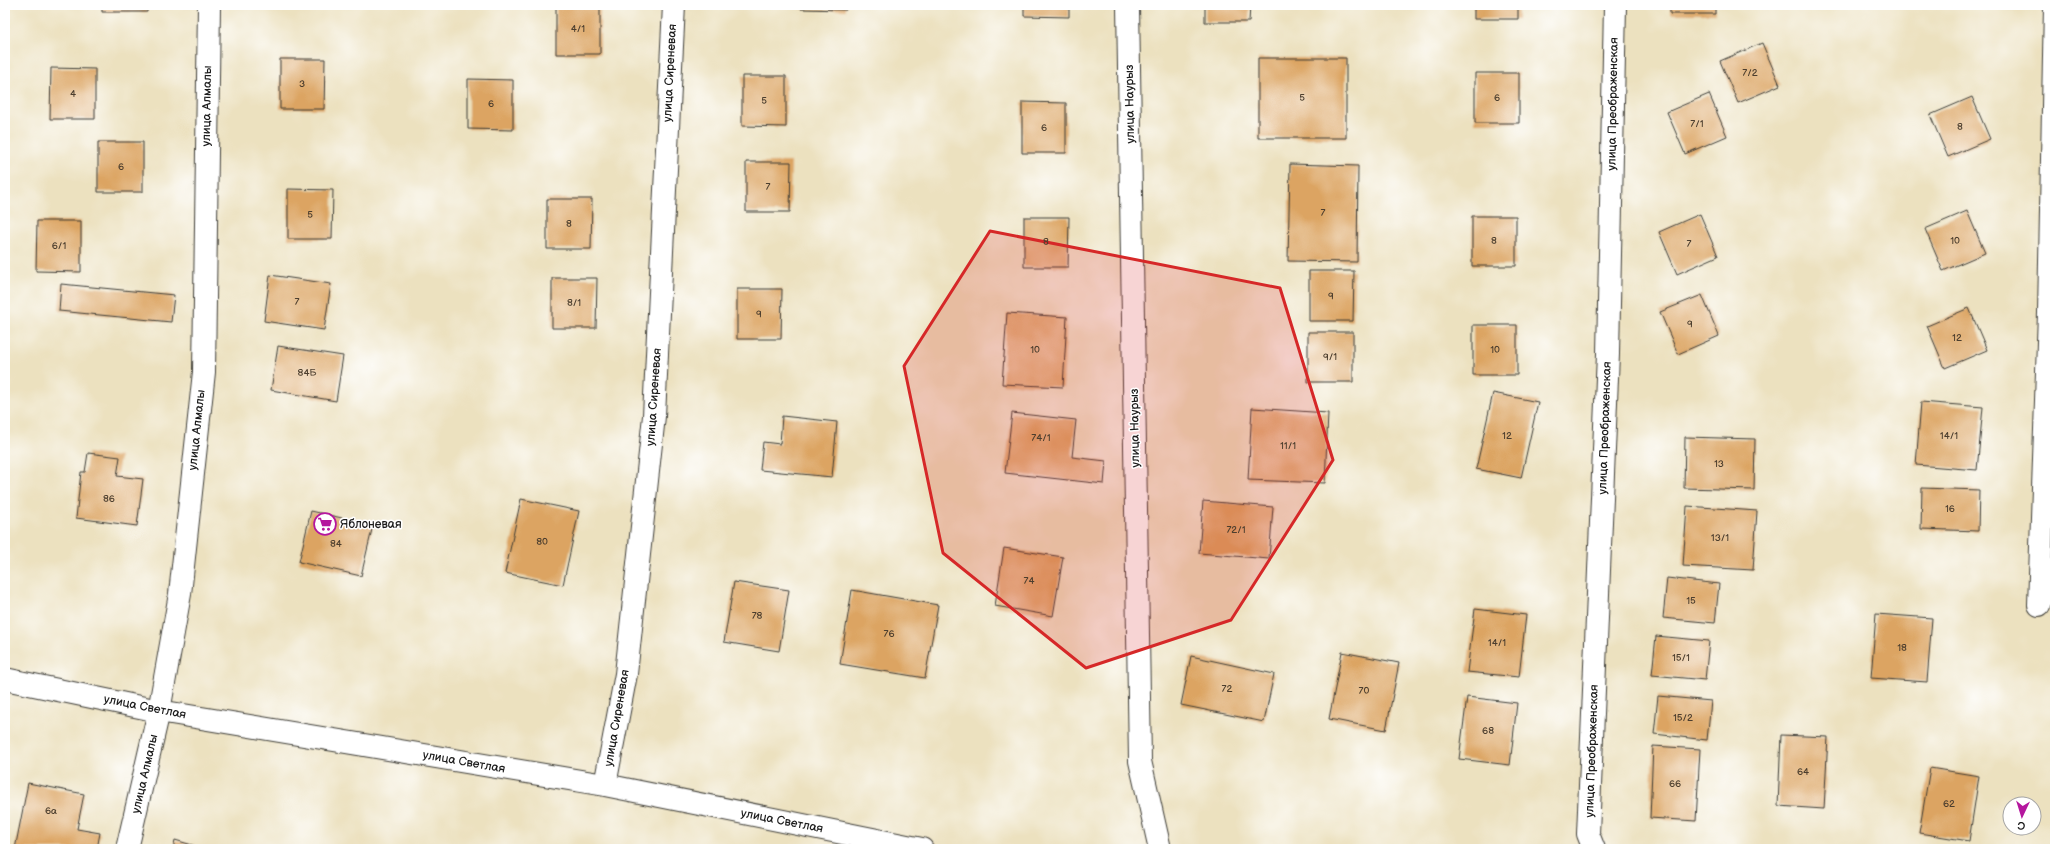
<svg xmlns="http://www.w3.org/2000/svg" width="2060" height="854" viewBox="0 0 2060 854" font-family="'Balsamiq Sans',sans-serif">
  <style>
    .building { fill: #dca462 }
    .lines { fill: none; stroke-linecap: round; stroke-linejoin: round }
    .minor-casing { stroke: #3b3a34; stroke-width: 24 }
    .minor { stroke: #fff; stroke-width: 22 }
    .marked { fill: #d62828; fill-opacity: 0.2; stroke: #d62828; stroke-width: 3; stroke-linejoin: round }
    .labels { text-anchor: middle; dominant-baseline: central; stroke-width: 3; stroke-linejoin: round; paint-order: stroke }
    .number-label { font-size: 10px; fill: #4c3e2e }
    .street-label { font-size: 12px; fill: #1c1c1c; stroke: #fff }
    .poi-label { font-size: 12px; fill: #1c1c1c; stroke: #fff; text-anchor: start }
  </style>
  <rect width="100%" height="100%" fill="#fff"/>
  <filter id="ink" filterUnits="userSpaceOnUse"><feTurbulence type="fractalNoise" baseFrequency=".025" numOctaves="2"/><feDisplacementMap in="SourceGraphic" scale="8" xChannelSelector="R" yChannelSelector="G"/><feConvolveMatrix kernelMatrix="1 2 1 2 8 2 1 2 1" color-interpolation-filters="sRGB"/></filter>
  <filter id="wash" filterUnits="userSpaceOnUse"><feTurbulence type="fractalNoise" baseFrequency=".012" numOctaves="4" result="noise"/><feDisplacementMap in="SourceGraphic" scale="16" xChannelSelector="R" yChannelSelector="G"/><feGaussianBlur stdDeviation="0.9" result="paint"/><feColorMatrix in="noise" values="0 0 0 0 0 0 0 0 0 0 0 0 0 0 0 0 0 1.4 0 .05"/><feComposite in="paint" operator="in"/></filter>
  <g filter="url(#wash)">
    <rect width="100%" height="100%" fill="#ece1bf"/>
    <g id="blocks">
      <!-- building -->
      <path class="building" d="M102 5H147V12H102Z
        M556 5H600V54H556Z
        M801 5H846V10L801 9Z
        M1024 5H1069V17L1024 16Z
        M1205 5H1250L1249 22H1205Z
        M1474 5H1518V19H1474Z
        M1670 5H1715V14H1670Z
        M1762 43 1780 85 1738 103 1720 61Z
        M1258 58H1346V138H1258Z
        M280 59H325L324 109H280Z
        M51 68 95 69V119H50Z
        M1475 73H1519V123H1475Z
        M742 76H786V127L742 126Z
        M468 79 513 80V130L468 129Z
        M1709 94 1727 136 1685 154 1667 112Z
        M1972 97 1990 139 1948 157 1930 115Z
        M1022 102 1066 103V153H1022Z
        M98 142H143V192H98Z
        M746 162H791L790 212H746Z
        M1290 164 1358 166 1357 262 1288 261Z
        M288 189 333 190 332 239H288Z
        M547 199H592L591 249H547Z
        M1967 211 1985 253 1943 271 1925 229Z
        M1700 214 1718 256 1677 274 1659 232Z
        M1472 216H1516V266H1472Z
        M1024 217H1069L1068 267H1024Z
        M37 221H81V272L36 271Z
        M1309 271H1354L1353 321H1309Z
        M270 275 331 284 324 330 264 321Z
        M552 278H597L596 328H552Z
        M61 284 174 295 171 322 59 311Z
        M737 289H782L781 339H737Z
        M1702 295 1719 336 1678 354 1660 312Z
        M1969 308 1987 350 1945 368 1927 326Z
        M1007 313 1067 317 1063 387 1002 384Z
        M1473 325H1517V375H1473Z
        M1308 332H1353V382H1308Z
        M278 346 343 356 336 401 271 390Z
        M1493 393 1538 402 1521 478 1476 469Z
        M1921 402 1983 407 1977 470 1916 465Z
        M1252 408 1328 413 1325 483 1248 480Z
        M1012 413 1076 420 1072 457 1106 461 1104 484 1005 473Z
        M782 416 837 422 832 477 760 470 763 442 780 444Z
        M1685 437 1755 439 1754 490 1684 488Z
        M88 453 120 457 117 476 143 479 137 526 76 518 81 472H85Z
        M1922 488 1979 490 1978 531 1921 529Z
        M521 499 579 511 563 585 505 573Z
        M1203 501 1273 507 1269 559 1199 553Z
        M1687 506 1757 511 1753 570 1683 566Z
        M311 511 373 525 361 576 299 562Z
        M1004 548 1063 557 1053 616 995 606Z
        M1667 578 1719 584 1715 623 1663 618Z
        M734 582 789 590 779 651 724 642Z
        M852 590 938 605 925 678 840 664Z
        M1475 609 1526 615 1519 677 1467 672Z
        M1876 614 1932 618 1927 682 1871 678Z
        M1656 636 1709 641 1705 680 1652 675Z
        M1342 652 1399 663 1386 730 1329 719Z
        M1191 656 1274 674 1264 722 1181 705Z
        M1658 696 1711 701 1707 740 1654 734Z
        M1467 697 1517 703 1510 765 1459 759Z
        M1781 735 1828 737 1824 809 1778 806Z
        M1653 746 1700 749 1696 821 1650 818Z
        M1930 768 1979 776 1969 841 1919 833Z
        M28 783 84 794 77 829 100 833 97 849H15Z
        M175 840 206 849H173Z"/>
    </g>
  </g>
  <g filter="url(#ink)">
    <use href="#blocks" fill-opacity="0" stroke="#3b3a34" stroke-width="1"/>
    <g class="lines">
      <!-- minor casing -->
      <g class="minor-casing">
        <path id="minor" d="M1128 5 1140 761 1160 849
          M2039 605 2049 313 2055 5
          M5 679 159 711 605 785 922 849
          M605 785 626 674 654 416 674 5
          M127 849 159 711 180 594 204 372 209 5
          M1594 849 1588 834 1608 354 1615 5"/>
      </g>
      <!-- minor -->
      <use href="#minor" class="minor"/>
    </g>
  </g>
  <!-- marked area -->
  <path class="marked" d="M990 231 1280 288 1333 460 1231 620 1086 668 943 553 904 366Z"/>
  <!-- icons -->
  <defs>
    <g id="supermarket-ring" transform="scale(1.15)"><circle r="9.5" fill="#fff" stroke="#b5179e" stroke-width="1.5"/><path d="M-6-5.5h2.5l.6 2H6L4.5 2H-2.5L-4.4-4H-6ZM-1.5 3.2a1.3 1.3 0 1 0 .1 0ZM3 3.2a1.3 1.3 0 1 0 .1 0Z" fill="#b5179e"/></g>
  </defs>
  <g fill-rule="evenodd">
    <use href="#supermarket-ring" x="325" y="524"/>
  </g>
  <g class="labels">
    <!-- number labels -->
    <g class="number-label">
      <text x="578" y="29">4/1</text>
      <text x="1750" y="73">7/2</text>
      <text x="302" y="84">3</text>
      <text x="73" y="94">4</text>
      <text x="1302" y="98">5</text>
      <text x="1497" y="98">6</text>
      <text x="764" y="101">5</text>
      <text x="491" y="104">6</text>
      <text x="1697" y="124">7/1</text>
      <text x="1960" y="127">8</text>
      <text x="1044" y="128">6</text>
      <text x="121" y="167">6</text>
      <text x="768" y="187">7</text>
      <text x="1323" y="213">7</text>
      <text x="310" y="215">5</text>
      <text x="569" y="224">8</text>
      <text x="1494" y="241">8</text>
      <text x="1955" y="241">10</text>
      <text x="1046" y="242">8</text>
      <text x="1689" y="244">7</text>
      <text x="59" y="246">6/1</text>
      <text x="1331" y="296">9</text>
      <text x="297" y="302">7</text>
      <text x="574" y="303">8/1</text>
      <text x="759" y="314">9</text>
      <text x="1690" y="324">9</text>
      <text x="1957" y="338">12</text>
      <text x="1035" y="350">10</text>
      <text x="1495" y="350">10</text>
      <text x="1330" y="357">9/1</text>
      <text x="307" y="373">84Б</text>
      <text x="1507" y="436">12</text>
      <text x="1949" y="436">14/1</text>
      <text x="1041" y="438">74/1</text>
      <text x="1288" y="446">11/1</text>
      <text x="1719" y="464">13</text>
      <text x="109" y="499">86</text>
      <text x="1950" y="509">16</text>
      <text x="1236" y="530">72/1</text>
      <text x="1720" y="538">13/1</text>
      <text x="542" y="542">80</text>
      <text x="336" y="544">84</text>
      <text x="1029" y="581">74</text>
      <text x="1691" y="601">15</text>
      <text x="757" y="616">78</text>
      <text x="889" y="634">76</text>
      <text x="1497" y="643">14/1</text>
      <text x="1902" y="648">18</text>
      <text x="1681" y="658">15/1</text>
      <text x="1227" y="689">72</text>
      <text x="1364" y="691">70</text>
      <text x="1683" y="718">15/2</text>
      <text x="1488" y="731">68</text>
      <text x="1803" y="772">64</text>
      <text x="1675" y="784">66</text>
      <text x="1949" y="804">62</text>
      <text x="51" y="811">6а</text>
    </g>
    <!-- street labels -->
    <g class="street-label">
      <text transform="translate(670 73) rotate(-87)">улица Сиреневая</text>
      <text transform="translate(1130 104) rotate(-91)">улица Наурыз</text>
      <text transform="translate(1613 104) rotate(-89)">улица Преображенская</text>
      <text transform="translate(207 106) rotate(-89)">улица Алмалы</text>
      <text transform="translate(654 397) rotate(-86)">улица Сиреневая</text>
      <text transform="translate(1135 428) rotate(-91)">улица Наурыз</text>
      <text transform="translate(1605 428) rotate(-88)">улица Преображенская</text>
      <text transform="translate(197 430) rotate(-84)">улица Алмалы</text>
      <text transform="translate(145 707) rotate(11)">улица Светлая</text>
      <text transform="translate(617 718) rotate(-80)">улица Сиреневая</text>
      <text transform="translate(1592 751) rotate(-88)">улица Преображенская</text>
      <text transform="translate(464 762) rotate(10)">улица Светлая</text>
      <text transform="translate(145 774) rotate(-77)">улица Алмалы</text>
      <text transform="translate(782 821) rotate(11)">улица Светлая</text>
    </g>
    <!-- poi labels -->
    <g class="poi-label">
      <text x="340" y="524">Яблоневая</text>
    </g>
  </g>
  <!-- margin -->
  <rect width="2060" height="854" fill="none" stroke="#fff" stroke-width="20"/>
  <!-- north arrow -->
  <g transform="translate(2022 816) rotate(184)"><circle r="19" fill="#ffffff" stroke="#a4a4a4"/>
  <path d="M0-3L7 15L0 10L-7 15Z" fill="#b5179e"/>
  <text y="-6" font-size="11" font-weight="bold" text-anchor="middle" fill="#1c1c1c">С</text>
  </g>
</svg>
